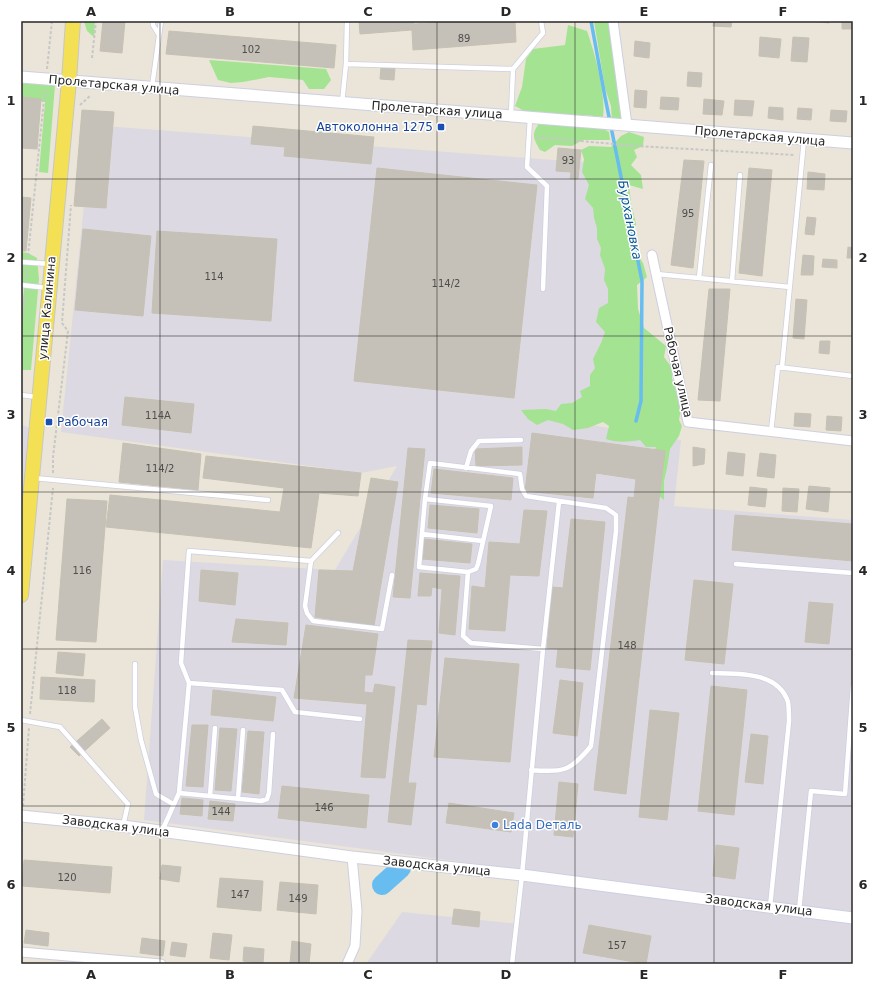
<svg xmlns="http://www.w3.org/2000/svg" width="874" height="985" viewBox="0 0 874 985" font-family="'DejaVu Sans',sans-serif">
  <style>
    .industrial { fill: #ddd9e2 }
    .green { fill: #a4e392 }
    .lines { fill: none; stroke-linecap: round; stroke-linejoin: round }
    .stream { stroke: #67bcf0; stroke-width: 3.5 }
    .river { stroke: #67bcf0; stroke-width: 20 }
    .building { fill: #c5c1b8; stroke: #c5c1b2 }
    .service-casing { stroke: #cdcfe1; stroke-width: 6 }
    .minor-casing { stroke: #cdcfe1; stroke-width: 11 }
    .tertiary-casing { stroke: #cdcfe1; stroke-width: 13 }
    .primary-casing { stroke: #c7c7c7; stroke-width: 16 }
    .path { stroke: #c7c7c7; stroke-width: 2; stroke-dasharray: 3 2; stroke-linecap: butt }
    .service { stroke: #fff; stroke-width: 4.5 }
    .minor { stroke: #fff; stroke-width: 9 }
    .tertiary { stroke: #fff; stroke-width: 11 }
    .primary { stroke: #f3e054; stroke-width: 14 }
    .grid { fill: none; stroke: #272727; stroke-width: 1; stroke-opacity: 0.55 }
    .transit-dot { fill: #1a4fb4; stroke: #fff; stroke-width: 1.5 }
    .shop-dot { fill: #3f7fe0; stroke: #fff; stroke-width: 1.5 }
    .labels { text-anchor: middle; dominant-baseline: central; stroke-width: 3; stroke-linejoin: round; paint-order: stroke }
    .number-label { font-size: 10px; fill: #4e4e4b }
    .street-label { font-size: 12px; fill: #272727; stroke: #fff }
    .transit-label { font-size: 12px; fill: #164399; stroke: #fff; text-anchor: end }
    .shop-label { font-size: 12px; fill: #366cbe; stroke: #fff; text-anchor: start }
    .water-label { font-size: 13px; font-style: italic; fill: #0a5798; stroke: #fff }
    .neatline { fill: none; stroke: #272727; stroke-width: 1.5 }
    .grid-label { font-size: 13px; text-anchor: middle; font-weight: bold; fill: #272727 }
  </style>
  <rect width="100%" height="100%" fill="#eae5d8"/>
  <!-- industrial -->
  <path class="industrial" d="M92 125 594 163 625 292 591 425 681 440 674 506 853 520V964H366L402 912 519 924 524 870 144 820 163 560 335 570 397 466 361 473 61 432Z
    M21 424 29 428 33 440 21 566Z"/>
  <!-- green -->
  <path class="green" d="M84 21H95L94 37 87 31Z
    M594 21H608C614 53 624 90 622 122L612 121 611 106 605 88Z
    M568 25 587 31C595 54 606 93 603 117L584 115 550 117 526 112 515 106 522 87 526 59 533 49 565 45Z
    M209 60 326 69 331 80 324 89H309L303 80 269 77 243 82 231 83 218 80Z
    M21 83 55 85 48 173 39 172 45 102 21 100Z
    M540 122 602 128 609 132 610 140H583L572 146 555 145 545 152 540 150C533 138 531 134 540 122Z
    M629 132 644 137 643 146 634 150 637 157 631 165 641 175 643 189 629 185 631 203 636 224 632 247 643 263 647 277 637 285 638 309 644 328 666 346 664 357 672 368V379L678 387 681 409 679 420 682 426 679 436 670 449 667 468 664 481V500L650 488 651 460 656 447H646L640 440C627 442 618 443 606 439L609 426 603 422 588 428 573 430 563 424 548 420 537 425 528 419 521 410 546 409 556 411 561 404 572 403 582 397 580 391 590 386V375L595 368 593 359 601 343 605 332 596 322 599 308 608 303V289L604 280 605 269 600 255 601 248 597 239V228L594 218 593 208 585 199 589 185 582 172 584 159 581 150 589 146 611 147 621 136Z
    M21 252 28 253 37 258 39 279 31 370H21V319L24 288 21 287Z"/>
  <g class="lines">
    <!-- stream -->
    <path class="stream" d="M591 21 605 97 642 281 641 401 636 421"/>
    <!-- river -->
    <path class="river" d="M382 885 401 868"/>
  </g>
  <!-- building -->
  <path class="building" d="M103 21H125L122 53 100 51Z
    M359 21H413L414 24 457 21H515L516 42 413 50 412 30 360 34Z
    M714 21H732L731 27 713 26Z
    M812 21H829V23Z
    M842 21H853V29H842Z
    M169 31 336 45 334 68 166 54Z
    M760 37 781 39 779 58 759 56Z
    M793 37 809 38 807 62 791 61Z
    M635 41 650 43 649 58 634 56Z
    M381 67 395 68 394 80 380 79Z
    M688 72 702 73 701 87 687 86Z
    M635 90 647 91 646 108 634 107Z
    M21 97 41 99 37 149 21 148Z
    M661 97 679 98 678 110 660 109Z
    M704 99 724 101 722 115 703 114Z
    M735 100 754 101 752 116 734 115Z
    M769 107 783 108V120L768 118Z
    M798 108 812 109 811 120 797 119Z
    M82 110 114 112 106 208 74 206Z
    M831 110 847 111 846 122 830 121Z
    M253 126 374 137 371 164 284 156 285 147 251 144Z
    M558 148 581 150 578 179H570L571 172 556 171Z
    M684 160 704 161 693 268 671 265Z
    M377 168 537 185 514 398 354 381Z
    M749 168 772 170 762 276 739 273Z
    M808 172 825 174 824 190 807 189Z
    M852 176H853V192H852Z
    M21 197 31 198 26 251H21Z
    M807 217 816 218 814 235 805 234Z
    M83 229 151 236 143 316 75 310Z
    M157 231 277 239 271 321 152 313Z
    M848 247 853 248V258H847Z
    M803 255 814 256 813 275H801Z
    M823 259 837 260V268L822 267Z
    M709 289H730L720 401 698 400Z
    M796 299 807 300 804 339 793 338Z
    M820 341H830L829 354 819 353Z
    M125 397 194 404 191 433 122 425Z
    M795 413 811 414 810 427 794 426Z
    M827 416 842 417 841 431 826 430Z
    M532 433 665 451 659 500 634 498 636 479 596 473 593 498 525 491Z
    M123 443 201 454 198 490 119 482Z
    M522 447V465L476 466 475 449Z
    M693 447 705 449 704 464 693 466Z
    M408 448 425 449 410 598 393 597Z
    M728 452 745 454 743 476 726 474Z
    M760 453 776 455 774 478 757 476Z
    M206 456 361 473 358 496 319 493 311 548 106 527 110 495 280 512 284 488 203 478Z
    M434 469 513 478 511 500 431 493Z
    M371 478 398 482 374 626 315 617 319 570 353 571Z
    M809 486 830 488 828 512 806 509Z
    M750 487 767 489 765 507 748 505Z
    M783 488 799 489 797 512 782 511Z
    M628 497 659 500 626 794 594 790Z
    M67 499 107 501 96 642 56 640Z
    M430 505 479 509 477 533 428 528Z
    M524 510 547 511 539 576 510 575 505 631 469 629 472 586 485 588 489 542 520 544Z
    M735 515 853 524V561L732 550Z
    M571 519 605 522 590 670 556 667 558 649 547 648 552 587 563 588Z
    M424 539 472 544 470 563 422 559Z
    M201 570 238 573 235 605 199 601Z
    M420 573 460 576 455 635 439 633 442 589 432 587 431 596H418Z
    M694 580 733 584 724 664 685 660Z
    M809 602 833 604 829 644 805 642Z
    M236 619 288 623 286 645 232 642Z
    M306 625 378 634 372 675H365L364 692 373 693 375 684 395 687 385 778 361 777 367 704 294 698Z
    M408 640 432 641 426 705 417 704 408 783H416L411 825 388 822Z
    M58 652 85 654 83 676 56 673Z
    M445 658 519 664 510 762 434 757Z
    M41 677 95 680 94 702 40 699Z
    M560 680 583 683 577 736 553 733Z
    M711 686 747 690 734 815 698 811Z
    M213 690 276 697 273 721 211 715Z
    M650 710 679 713 667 820 639 817Z
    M102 719 110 728 79 756 70 747Z
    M192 725H208L203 787 186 786Z
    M220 728 237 729 231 791 215 790Z
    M248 731 264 732 259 794 242 792Z
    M751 734 768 736 763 784 745 782Z
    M559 782 578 784 573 837 554 835Z
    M282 786 369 795 366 828 278 818Z
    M182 798 203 800 202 816 180 814Z
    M210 801 235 804 233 821 208 819Z
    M449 803 514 813 511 832 446 823Z
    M716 845 739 848 735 879 713 876Z
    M24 860 112 867 110 893 22 886Z
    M162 865 181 867 179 882 160 879Z
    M220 878 263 881 261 911 217 907Z
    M280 882 318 885 316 914 277 910Z
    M454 909 480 912 479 927 452 924Z
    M589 925 651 936 646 964 583 953Z
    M26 930 49 933 48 946 24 943Z
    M213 933 232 935 229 960 210 958Z
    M142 938 165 941 163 956 140 953Z
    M292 941 311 944 309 964H290Z
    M172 942 187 944 185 957 170 955Z
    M244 947 264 949 263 964 243 961Z"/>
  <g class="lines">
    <!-- service casing -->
    <g class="service-casing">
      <path id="service" d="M153 21V25L159 35
        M346 64 513 69 543 33 541 21
        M152 87 161 21
        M342 103 346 64 347 21
        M511 115 513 69
        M530 118 527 167 547 186 543 289
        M21 262 50 264
        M656 274 699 278 711 165
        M699 278 790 287
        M732 281 740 175
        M21 285 48 288
        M782 367 804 140
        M21 395 37 397
        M771 432 778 367 853 376
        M466 468 471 451 479 441 521 440
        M34 478 268 500
        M425 499 430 463 520 474 522 489 526 496 606 508 616 515V531L591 746C571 771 563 773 531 770
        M422 534 483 541
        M311 561 305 606 307 613 313 621 382 629 392 575
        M736 564 853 573
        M468 572 476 569 478 564 491 506 425 499 419 567 468 572 463 636 471 643 543 649
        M135 664V707L141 740 156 794 173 804
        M712 673C738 674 778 671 788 702 789 708 789 715 789 721L770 907
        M189 683 181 663 189 551 311 561 338 533
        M21 720 60 727 128 804 123 826
        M179 793 189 683 282 690 295 712 360 719
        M210 796 215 728
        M238 799 243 730
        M162 831 179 793 261 801 267 799 269 793 273 734
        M799 911 811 791 845 794 853 686
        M512 964 522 875 543 649 559 502"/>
    </g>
    <!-- minor casing -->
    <g class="minor-casing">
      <path id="minor" d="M613 21 627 125
        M652 255 688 422 853 441
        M21 952 161 964
        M347 964 355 946 357 911 352 857"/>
    </g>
    <!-- tertiary casing -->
    <g class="tertiary-casing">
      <path id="tertiary" d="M21 77 853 143
        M21 816 123 826 352 857 522 875 853 918"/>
    </g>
    <!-- primary casing -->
    <g class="primary-casing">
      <path id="primary" d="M21 595 69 81 73 21"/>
    </g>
    <!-- path -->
    <path class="path" d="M92 58 96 21
      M47 69 52 21
      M80 105 91 95
      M536 137 636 146 795 155
      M28 256 45 90
      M26 278 27 269
      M21 329 25 293
      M53 473V457L68 331 62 323 71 205
      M30 714 53 488
      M23 806 29 728
      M21 847 22 826"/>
    <!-- service -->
    <use href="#service" class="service"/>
    <!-- minor -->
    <use href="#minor" class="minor"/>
    <!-- tertiary -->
    <use href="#tertiary" class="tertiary"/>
    <!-- primary -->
    <use href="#primary" class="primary"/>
  </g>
  <!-- grid -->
  <path class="grid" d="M160 21V964M299 21V964M437 21V964M575 21V964M714 21V964M21 179H853M21 336H853M21 492H853M21 649H853M21 806H853"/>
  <!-- markers -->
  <g class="transit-dot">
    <rect x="437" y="123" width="8" height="8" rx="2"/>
    <rect x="45" y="418" width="8" height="8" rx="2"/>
  </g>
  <circle class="shop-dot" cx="495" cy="825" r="4"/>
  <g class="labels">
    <!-- number labels -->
    <g class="number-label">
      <text x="464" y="38">89</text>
      <text x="251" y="49">102</text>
      <text x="568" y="160">93</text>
      <text x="688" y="213">95</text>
      <text x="214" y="276">114</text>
      <text x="446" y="283">114/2</text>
      <text x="158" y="415">114А</text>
      <text x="160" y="468">114/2</text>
      <text x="82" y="570">116</text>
      <text x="627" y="645">148</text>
      <text x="67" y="690">118</text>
      <text x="324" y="807">146</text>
      <text x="221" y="811">144</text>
      <text x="67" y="877">120</text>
      <text x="240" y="894">147</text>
      <text x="298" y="898">149</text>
      <text x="617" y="945">157</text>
    </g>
    <!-- street labels -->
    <g class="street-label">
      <text transform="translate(114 85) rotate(5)">Пролетарская улица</text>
      <text transform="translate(437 110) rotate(4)">Пролетарская улица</text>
      <text transform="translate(760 136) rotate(5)">Пролетарская улица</text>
      <text transform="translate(47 308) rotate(-85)">улица Калинина</text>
      <text transform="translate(678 372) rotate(77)">Рабочая улица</text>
      <text transform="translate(116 826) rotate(7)">Заводская улица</text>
      <text transform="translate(437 866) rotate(6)">Заводская улица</text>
      <text transform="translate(759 905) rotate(7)">Заводская улица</text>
    </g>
    <!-- transit labels -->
    <g class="transit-label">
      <text x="433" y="127">Автоколонна 1275</text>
      <text x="57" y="422" text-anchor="start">Рабочая</text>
    </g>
    <!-- shop labels -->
    <g class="shop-label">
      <text x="503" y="825">Lada Dеталь</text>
    </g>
    <!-- water labels -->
    <g class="water-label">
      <text transform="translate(630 220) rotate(79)">Бурхановка</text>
    </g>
  </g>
  <!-- border -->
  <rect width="874" height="985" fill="none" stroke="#ffffff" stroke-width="44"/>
  <rect x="22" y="22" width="830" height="941" class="neatline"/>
  <g class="grid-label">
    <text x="91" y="16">A</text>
    <text x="230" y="16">B</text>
    <text x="368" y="16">C</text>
    <text x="506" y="16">D</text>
    <text x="644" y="16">E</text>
    <text x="783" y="16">F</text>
    <text x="11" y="105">1</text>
    <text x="863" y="105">1</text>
    <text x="11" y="262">2</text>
    <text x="863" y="262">2</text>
    <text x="11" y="419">3</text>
    <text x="863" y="419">3</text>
    <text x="11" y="575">4</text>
    <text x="863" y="575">4</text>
    <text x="11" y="732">5</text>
    <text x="863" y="732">5</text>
    <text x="11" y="889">6</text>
    <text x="863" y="889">6</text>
    <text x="91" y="979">A</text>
    <text x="230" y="979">B</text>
    <text x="368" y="979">C</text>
    <text x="506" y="979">D</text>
    <text x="644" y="979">E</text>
    <text x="783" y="979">F</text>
  </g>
</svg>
